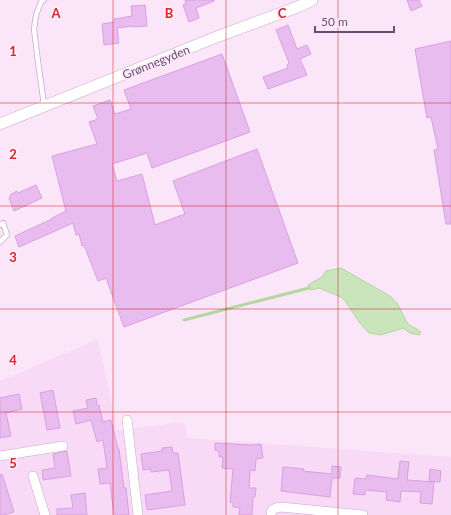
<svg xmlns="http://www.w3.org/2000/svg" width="451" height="515" viewBox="0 0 451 515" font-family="Lato,sans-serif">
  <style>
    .residential { fill: #f8daf6 }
    .water { fill: #cae4bb; stroke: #b4d6a1 }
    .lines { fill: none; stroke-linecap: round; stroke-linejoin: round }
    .stream { stroke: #b4d6a1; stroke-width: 3 }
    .building { fill: #e8bcee; stroke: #da9fe2 }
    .service-casing { stroke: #c8a9ca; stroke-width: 6 }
    .minor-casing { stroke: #c8a9ca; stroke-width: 10 }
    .tertiary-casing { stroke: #c8a9ca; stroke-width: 12 }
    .service { stroke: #fff; stroke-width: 4.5 }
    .minor { stroke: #fff; stroke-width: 9 }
    .tertiary { stroke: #fff; stroke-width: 11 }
    .grid { fill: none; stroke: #d62828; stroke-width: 1; stroke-opacity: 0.55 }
    .labels { text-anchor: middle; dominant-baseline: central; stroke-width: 3; stroke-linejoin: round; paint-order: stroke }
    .street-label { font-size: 12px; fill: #6e4b74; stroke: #feecfc }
    .grid-label { font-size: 13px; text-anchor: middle; font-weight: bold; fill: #d62828; stroke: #feecfc; stroke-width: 3; stroke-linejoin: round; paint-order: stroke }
  </style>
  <rect width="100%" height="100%" fill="#fbe6f9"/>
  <!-- residential -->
  <path class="residential" d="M98 339 117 430 184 422 188 438 451 457V515H0V381Z"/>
  <!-- water -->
  <path class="water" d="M341 268 390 296 397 303 408 324 415 328 421 332 419 335 410 333 403 328 381 335 369 333 359 322 346 302 341 297 319 288 310 290 308 285 322 277 326 271Z"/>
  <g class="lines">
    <!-- stream -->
    <path class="stream" d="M184 320 309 288"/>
  </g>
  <!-- building -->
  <path class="building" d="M185 0H214V1L196 8 199 18 189 22 183 5 186 4Z
    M407 0H419L422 6 411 11Z
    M145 5 147 26 133 27V26L117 28 119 43 104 45 102 24 114 22V19L132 16 131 6Z
    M288 25 297 49 307 45 311 54 300 59 307 75 268 89 263 77 288 68 287 65 289 63 276 30Z
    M451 41V224H446L434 150 438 149 431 117 427 118 415 49Z
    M222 54 250 132 152 168 147 153 112 164 117 181 142 174 155 225 185 214 173 181 257 149 298 263 124 327 106 278 98 281 84 245 82 246 79 234 76 235 73 223 19 247 15 236 52 219V218L66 211 52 156 97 144 89 122 98 119 93 106 110 100 115 114 131 109 124 90Z
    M36 185 42 198 14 211 9 198 11 197 10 195 17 191 18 193Z
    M53 390 60 428 47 430 40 393Z
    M19 394 22 409 6 413 11 436 0 438V398Z
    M96 398 97 405H99L103 422 111 420 118 449H119L124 488H126L129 515H114L110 483 100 484 98 469 107 468 103 440 97 442 91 420 76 424 73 411 88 408 86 400Z
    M215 443 251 445 261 444 263 458 256 459 255 471 250 470 249 488H256L255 497H253L252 515H239L240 508 233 507V503L230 502 233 469 222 468 223 457H219V451L215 450Z
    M172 447 173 453H178L185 505 147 510 145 495 172 491 169 470 151 472V469L143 470 141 454 162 451V448Z
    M67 451 71 476 43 480 42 470 55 468 53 454Z
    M400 461 409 462 407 480 434 482 432 504 420 503 421 492 401 491 400 502 386 500 387 492 365 490V495L353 494 355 478 366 479 367 475 398 479Z
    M332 466 341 467 340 478H332L330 497 281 491 283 467 304 469 303 471 332 474Z
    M430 469 441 471 440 482 429 481Z
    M2 474 14 512 4 515H0V475Z
    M85 493 87 515H57V509L73 508 71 495Z"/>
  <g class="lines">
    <!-- service casing -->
    <g class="service-casing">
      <path id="service" d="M44 0 41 2 36 15 34 29 37 54 44 105
        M0 225 3 223 7 235 0 242"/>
    </g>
    <!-- minor casing -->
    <g class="minor-casing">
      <path id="minor" d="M127 420 138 515
        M0 456 63 446
        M33 476 45 515
        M271 515 272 510 276 508 281 507 363 515"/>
    </g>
    <!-- tertiary casing -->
    <g class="tertiary-casing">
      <path id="tertiary" d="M0 124 219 36 300 6 312 0"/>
    </g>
    <!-- service -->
    <use href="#service" class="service"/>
    <!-- minor -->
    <use href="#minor" class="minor"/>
    <!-- tertiary -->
    <use href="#tertiary" class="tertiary"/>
  </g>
  <!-- grid -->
  <path class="grid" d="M113 0V515M226 0V515M338 0V515M0 103H451M0 206H451M0 309H451M0 412H451"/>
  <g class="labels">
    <!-- street labels -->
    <g class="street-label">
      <text transform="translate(156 62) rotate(-22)">Grønnegyden</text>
    </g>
  </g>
  <g class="grid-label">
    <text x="56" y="18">A</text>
    <text x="169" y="18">B</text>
    <text x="282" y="18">C</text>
    <text x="13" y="56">1</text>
    <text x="13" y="159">2</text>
    <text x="13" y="262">3</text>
    <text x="13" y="365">4</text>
    <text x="13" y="468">5</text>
  </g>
  <!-- scale -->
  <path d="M315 26v6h79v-6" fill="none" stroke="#6e4b74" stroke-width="2"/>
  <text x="321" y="26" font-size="12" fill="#6e4b74" stroke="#feecfc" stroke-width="3" paint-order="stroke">50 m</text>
</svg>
